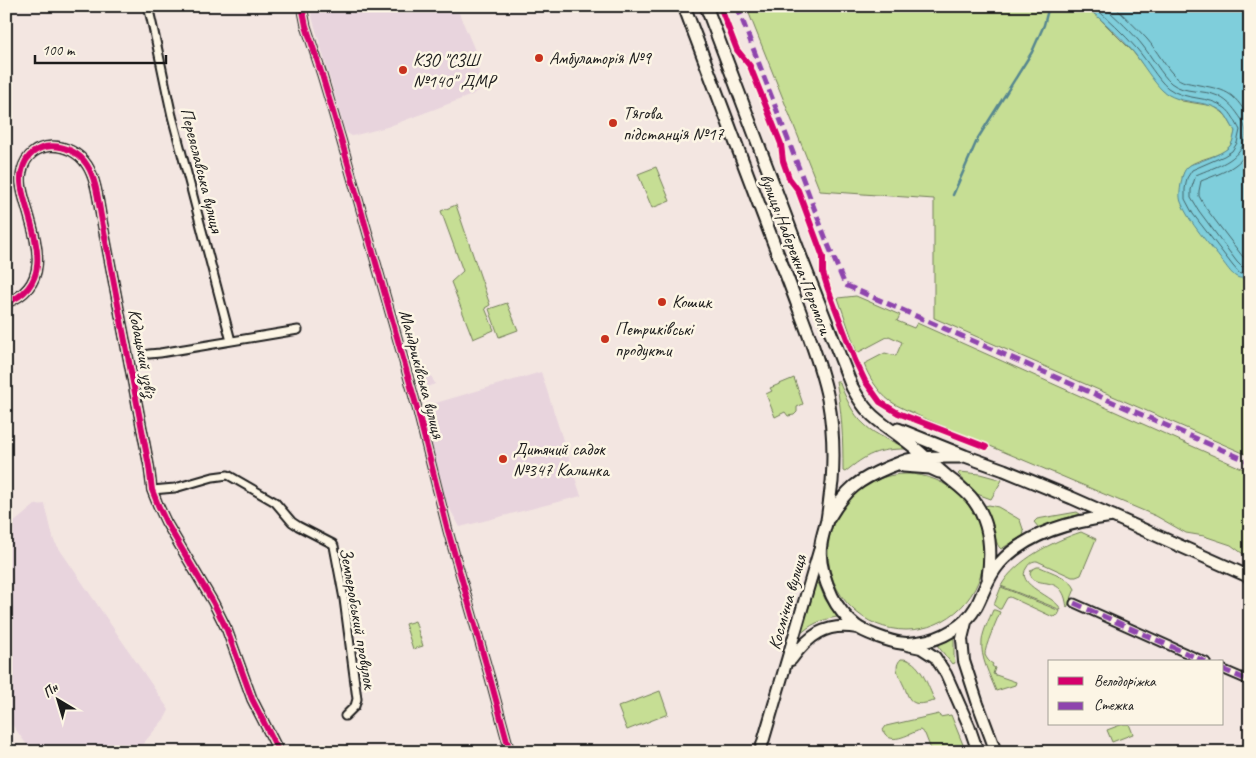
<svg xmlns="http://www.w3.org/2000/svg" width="1256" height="758" viewBox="0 0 1256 758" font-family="Caveat,sans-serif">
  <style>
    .built { fill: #e8d4dd }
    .green { fill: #c6de94; stroke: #717d58 }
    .water { fill: #7fcedb; stroke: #57878f }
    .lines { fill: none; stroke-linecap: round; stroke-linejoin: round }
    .shore { stroke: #446368; stroke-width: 1 }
    .stream { stroke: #57878f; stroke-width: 2.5 }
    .minor-casing { stroke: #1c1c1c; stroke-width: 11 }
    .tertiary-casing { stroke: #1c1c1c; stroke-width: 12 }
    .secondary-casing { stroke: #1c1c1c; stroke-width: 14 }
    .primary-casing { stroke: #1c1c1c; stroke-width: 15 }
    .minor { stroke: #fcf5e5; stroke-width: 7 }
    .tertiary { stroke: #fcf5e5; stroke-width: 9 }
    .secondary { stroke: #fcf5e5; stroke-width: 10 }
    .primary { stroke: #fcf5e5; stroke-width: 11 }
    .quiet { stroke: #8e44ad; stroke-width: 5; stroke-dasharray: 10 5; stroke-linecap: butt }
    .cycleway-casing { stroke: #fcf5e5; stroke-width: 9 }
    .cycleway { stroke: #d6006c; stroke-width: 6 }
    .poi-dot { fill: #c8321e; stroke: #fcf5e5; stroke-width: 2 }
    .labels { text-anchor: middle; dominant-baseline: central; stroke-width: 5; stroke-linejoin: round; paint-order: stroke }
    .poi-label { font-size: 18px; fill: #1c1c1c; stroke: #fcf5e5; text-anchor: start }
    .street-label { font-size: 18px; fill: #1c1c1c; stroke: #fcf5e5 }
  </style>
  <rect width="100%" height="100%" fill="#f3e6e1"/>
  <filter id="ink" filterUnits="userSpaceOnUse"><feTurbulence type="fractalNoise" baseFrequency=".02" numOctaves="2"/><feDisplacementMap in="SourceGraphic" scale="10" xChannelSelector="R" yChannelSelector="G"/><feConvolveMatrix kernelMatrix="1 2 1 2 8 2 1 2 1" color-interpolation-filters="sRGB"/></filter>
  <g filter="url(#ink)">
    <!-- built -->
    <path class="built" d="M309 6H456L476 53 481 87 472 95 387 127 352 136 347 133 344 128Z
      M428 369 435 384 426 387 419 373Z
      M541 372 581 496 460 527 447 504 427 423 429 405Z
      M45 504 54 541 169 710 165 718 136 752H32L6 716V529L35 505Z"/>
    <!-- green -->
    <path class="green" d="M746 6H1085L1099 18 1133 52 1163 91 1182 101 1213 106 1222 112 1226 116 1235 131C1234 137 1233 143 1229 147 1220 157 1199 158 1189 166 1185 169 1184 173 1182 177L1244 279 1250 275V456L934 318V199L820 191Z
      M656 167 670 201 652 208 638 174Z
      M456 205 490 305 485 308 494 330 473 339 451 282 463 271 441 211Z
      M856 296 900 315 897 321 914 328 917 323 1250 472V559L1231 545 1204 536 1186 533 1156 516 919 416C910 411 898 407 890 401 879 393 868 376 864 364L885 353 896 356 902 342 889 336 857 353 838 298Z
      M507 303 518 330 499 337 489 309Z
      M794 378 803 404 797 407V412L794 415 788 416 785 412 775 417 766 394 772 391 770 388Z
      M836 381H839C845 396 852 414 865 425 876 436 893 441 906 448V449C877 449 867 454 845 472L843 471C843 440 842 411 836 381Z
      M960 472 980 474 1002 480 991 499 977 494 958 474Z
      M828 552a78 78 0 1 1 156 0a78 78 0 1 1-156 0Z
      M989 505 998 507 1017 518 1020 520 1024 532 1023 536 1001 549C995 544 995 533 993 526 991 519 988 512 985 506Z
      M1077 512 1080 514 1059 520 1039 528 1034 522 1037 519Z
      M1081 532 1096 539 1081 575 1076 577H1072L1037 561C1033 561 1030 562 1027 567 1013 586 1057 596 1061 610L1001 586C1015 560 1054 541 1081 532Z
      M1037 567H1040C1051 572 1071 578 1075 589L1067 608C1065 595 1063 586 1047 583 1041 582 1037 582 1032 578L1030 574 1031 570Z
      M814 577 817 580 825 599 837 617C820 620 811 624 798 636Z
      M1001 587 1060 611 1058 615 1053 617 1010 597 1007 598 1001 609H999L994 605Z
      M993 610H995L1000 612C997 620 984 648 985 655 987 659 989 662 993 664L992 666 995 668 993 674 1016 682 1015 685 996 691C990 675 980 658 982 641 983 630 989 620 993 610Z
      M415 621 423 646 413 649 405 624Z
      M952 638 954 639V656L955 663 952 664 937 645 938 643Z
      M901 659C920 658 928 687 935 701 929 702 921 705 915 703 907 700 907 691 903 684 899 675 893 667 901 659Z
      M660 691 668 714 627 730 618 707Z
      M939 714 940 717 951 715 966 752H932L925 734 920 730C908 734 889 747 883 730L886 726Z
      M1123 724H1129L1133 734 1112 742 1107 730Z"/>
    <!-- water -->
    <path class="water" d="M1085 6H1250V275C1237 284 1231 272 1223 262 1210 245 1189 223 1181 202 1179 197 1180 189 1181 184 1182 178 1183 170 1189 166 1191 164 1196 163 1199 162 1208 158 1223 154 1230 146 1233 142 1234 136 1235 131 1231 125 1228 117 1223 112 1205 98 1179 106 1162 90 1153 81 1143 65 1135 54 1121 37 1102 20 1085 6Z"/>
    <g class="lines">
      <!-- shore -->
      <path class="shore" d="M1093 6C1108 19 1124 34 1137 49 1146 59 1158 80 1168 88 1185 101 1209 95 1225 108 1232 113 1236 123 1240 130L1237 143 1232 151 1224 156 1192 170 1187 178 1185 189V199L1193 214 1233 266 1240 274 1250 272
        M1103 6C1115 16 1134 34 1143 46 1151 56 1162 75 1171 83 1185 94 1203 89 1218 96 1230 102 1235 110 1242 120 1245 127 1247 131 1245 138 1239 162 1216 166 1196 175L1191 190V198L1199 211 1237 262 1242 267 1250 265
        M1114 6C1125 17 1136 27 1147 39 1156 49 1167 70 1177 78 1184 83 1191 83 1199 85 1229 90 1235 94 1250 120
        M1250 148C1239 168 1221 173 1201 181L1199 191V196L1205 207 1243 257 1250 258"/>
      <!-- stream -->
      <path class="stream" d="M953 195 978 138 1032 52 1044 25 1049 6"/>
      <!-- minor casing -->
      <g class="minor-casing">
        <path id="minor" d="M148 6C157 43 164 80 172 116L231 341
          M302 6 306 26 322 75 341 139 417 408 448 531 490 678 510 752
          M149 354 160 353 298 330
          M152 490 175 488 213 477 228 475 275 502 292 522 298 526 333 544 334 546 344 599 357 699 355 706 345 716
          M1074 603 1206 662
          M1222 669 1250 681"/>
      </g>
      <!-- tertiary casing -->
      <g class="tertiary-casing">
        <path id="tertiary" d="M6 303C53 285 36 241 26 205 23 194 19 182 22 171 29 138 71 140 87 165 96 179 98 199 101 216L149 466 152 490 158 505 166 522 213 602 227 630 252 699 279 752"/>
      </g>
      <!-- secondary casing -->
      <g class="secondary-casing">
        <path id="secondary" d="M967 618 962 639 964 661 978 704 996 752
          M907 645 921 648 935 657 946 674 969 726 978 752
          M791 660C808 636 826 622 857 628
          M760 752 819 551"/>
      </g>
      <!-- primary casing -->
      <g class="primary-casing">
        <path id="primary" d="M684 6C715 88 746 170 777 252 787 276 796 301 805 325 814 349 823 374 828 399 833 426 834 455 832 482 830 495 829 508 827 520 825 528 822 536 821 544 818 561 825 581 832 596 837 607 847 619 856 626 863 632 891 642 901 643 907 644 915 643 921 642 942 639 965 626 976 607 984 592 988 576 999 564 1027 532 1073 521 1113 516
          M706 6 804 265 852 387C857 396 862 405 869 412 878 422 892 430 902 438 917 448 929 461 943 473 953 482 965 489 974 501 990 523 992 551 988 577
          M898 429 965 456 1004 470 1072 498 1250 577
          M903 466 930 468 939 472
          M829 518C846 489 858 480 889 467 895 465 901 462 907 460 924 456 943 457 960 457"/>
      </g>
      <!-- minor -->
      <use href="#minor" class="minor"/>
      <!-- tertiary -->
      <use href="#tertiary" class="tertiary"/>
      <!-- secondary -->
      <use href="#secondary" class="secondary"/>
      <!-- primary -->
      <use href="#primary" class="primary"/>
      <!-- quiet -->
      <path class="quiet" d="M737 6 827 242 845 285 1250 462
        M1074 603 1206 662
        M1222 669 1250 681"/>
      <!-- cycleway casing -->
      <g class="cycleway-casing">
        <path id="cycleway" d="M302 6 306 26 322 75 341 139 417 408 448 531 490 678 510 752
          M720 6 737 50 750 66 781 144 783 161 789 178 798 190 823 257V273L828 289 855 360 865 381 880 402 898 413 986 447
          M6 303C53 285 36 241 26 205 23 194 19 182 22 171 29 138 71 140 87 165 96 179 98 199 101 216L149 466 152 490 158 505 166 522 213 602 227 630 252 699 279 752"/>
      </g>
      <!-- cycleway -->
      <use href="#cycleway" class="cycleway"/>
    </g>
  </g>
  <!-- markers -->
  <g class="poi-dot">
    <circle cx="539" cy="58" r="5"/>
    <circle cx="403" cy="70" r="5"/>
    <circle cx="613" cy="123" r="5"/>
    <circle cx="662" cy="302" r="5"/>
    <circle cx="605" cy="339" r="5"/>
    <circle cx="503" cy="459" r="5"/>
  </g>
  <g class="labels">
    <!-- poi labels -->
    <g class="poi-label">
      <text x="549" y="58">Амбулаторія №9</text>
      <text x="413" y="60">КЗО "СЗШ<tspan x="413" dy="21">№140" ДМР</tspan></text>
      <text x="623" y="113">Тягова<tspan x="623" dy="21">пiдстанцiя №17</tspan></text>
      <text x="672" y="302">Кошик</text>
      <text x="615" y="329">Петриківські<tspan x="615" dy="21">продукти</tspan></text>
      <text x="513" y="449">Дитячий садок<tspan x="513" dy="21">№347 Калинка</tspan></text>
    </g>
    <!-- street labels -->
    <g class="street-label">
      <text transform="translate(202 170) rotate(76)">Переяславська вулиця</text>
      <text transform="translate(796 254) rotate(69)">вулиця Набережна Перемоги</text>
      <text transform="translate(143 353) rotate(79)">Кодацький узвіз</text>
      <text transform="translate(422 374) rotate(75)">Мандриківська вулиця</text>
      <text transform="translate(787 602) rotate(-74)">Космічна вулиця</text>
      <text transform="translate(358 618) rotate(80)">Землеробський провулок</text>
    </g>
  </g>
  <!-- margin -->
  <rect width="1256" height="758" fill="none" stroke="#fcf5e5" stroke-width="25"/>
  <rect x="12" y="12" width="1231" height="733" fill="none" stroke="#1c1c1c" stroke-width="2" filter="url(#ink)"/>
  <!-- legend -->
  <rect x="1048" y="660" width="175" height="65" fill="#fcf5e5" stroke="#a29e95"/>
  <rect x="1058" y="677" width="25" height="8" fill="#d6006c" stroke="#a29e95"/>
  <text x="1094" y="686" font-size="15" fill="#1c1c1c">Велодоріжка</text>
  <rect x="1058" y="702" width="25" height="8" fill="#8e44ad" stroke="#a29e95"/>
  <text x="1094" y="710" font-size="15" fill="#1c1c1c">Стежка</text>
  <!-- north arrow -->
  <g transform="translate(58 700) rotate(322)" stroke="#fcf5e5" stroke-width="4" paint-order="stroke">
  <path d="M0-4L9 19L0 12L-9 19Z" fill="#1c1c1c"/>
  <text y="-8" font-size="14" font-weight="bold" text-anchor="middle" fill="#1c1c1c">Пн</text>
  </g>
  <!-- scale -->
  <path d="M35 55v8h131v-8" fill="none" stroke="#1c1c1c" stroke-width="2.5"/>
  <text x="42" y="55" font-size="15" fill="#1c1c1c" stroke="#fcf5e5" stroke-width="4" paint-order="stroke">100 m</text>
</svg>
